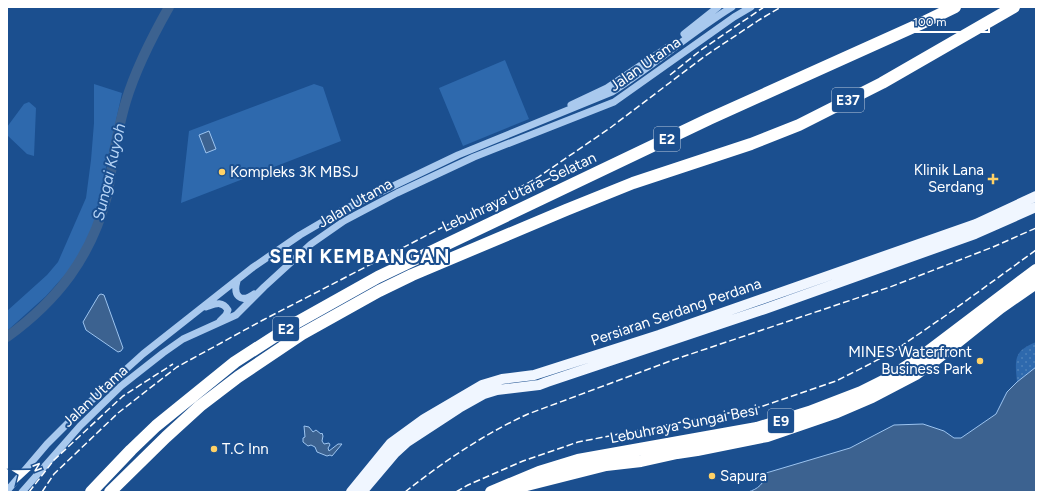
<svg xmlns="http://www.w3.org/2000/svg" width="1043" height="499" viewBox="0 0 1043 499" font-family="Figtree,sans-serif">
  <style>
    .grass { fill: url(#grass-dots) }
    .park { fill: #2e69ad }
    .water { fill: #3c6290; stroke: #9cc4f0 }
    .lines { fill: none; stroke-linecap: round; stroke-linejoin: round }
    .river { stroke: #3c6290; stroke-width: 10 }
    .minor { stroke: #a9c9ee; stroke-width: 7 }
    .major { stroke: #f0f6ff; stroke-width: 10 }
    .highway { stroke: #fff; stroke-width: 12 }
    .rail { stroke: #fff; stroke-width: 1.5; stroke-dasharray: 7 3; stroke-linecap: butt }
    .poi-dot { fill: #ffd166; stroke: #1b4f8f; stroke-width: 1.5 }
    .labels { text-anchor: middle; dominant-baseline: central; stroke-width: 4; stroke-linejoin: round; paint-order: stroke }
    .shield { fill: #1b4f8f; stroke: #bbcadd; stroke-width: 1 }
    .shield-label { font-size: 14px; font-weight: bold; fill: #fff }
    .street-label { font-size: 15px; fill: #fff; stroke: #1b4f8f }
    .poi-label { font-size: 15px; fill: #fff; stroke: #1b4f8f; text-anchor: start }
    .water-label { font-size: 16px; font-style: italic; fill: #b5d3f5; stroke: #1b4f8f }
    .district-label { font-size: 19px; font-weight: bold; letter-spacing: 1px; fill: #fff; stroke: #1b4f8f }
  </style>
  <defs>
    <pattern id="grass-dots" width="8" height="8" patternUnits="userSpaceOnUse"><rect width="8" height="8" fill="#2e69ad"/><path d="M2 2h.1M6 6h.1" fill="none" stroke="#4d80b9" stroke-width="1.8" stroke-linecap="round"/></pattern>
  </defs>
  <rect width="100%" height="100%" fill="#1b4f8f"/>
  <!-- grass -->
  <path class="grass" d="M1036 342V367L1017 382C1015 360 1013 351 1036 342Z"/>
  <!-- park -->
  <path class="park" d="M505 60 529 119 463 146 439 88Z
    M94 84 122 93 106 167 100 205 92 231 72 267 46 296 7 331V311L47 275 58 262 86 198 91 160 94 123Z
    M314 84 323 87 341 141 181 203 189 131Z
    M29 102 36 108 34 156 27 154 7 135V127L24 104Z"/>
  <!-- water -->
  <path class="water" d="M209 131 216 149 206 153 199 135Z
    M101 294 104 295 123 348 121 351 118 352 86 330 83 322 99 295Z
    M1036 367V492H748C758 489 764 484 766 473L850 448 894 425 923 424 944 431 954 438H961L996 414 1007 392 1017 382Z
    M304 426 309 427 313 432 316 430 321 434 322 433 323 436 322 441 324 444 329 443 330 445 328 448 329 451 338 444H342L332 456 330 455 327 456 317 452 315 447 311 445 308 446 303 442V438L305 437Z"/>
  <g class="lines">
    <!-- river -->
    <path class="river" d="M7 337C58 300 91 257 107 196 111 178 112 160 116 142 119 128 122 114 126 101 136 68 152 37 169 7"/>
    <!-- minor -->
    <path class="minor" d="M684 34 718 7
      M571 105 607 88 668 47
      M237 281C233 295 240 304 254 294
      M206 307C215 304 222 300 228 310L226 315 220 321
      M7 491 47 444 81 410 143 354 252 268 300 235 341 211 458 155 612 92C653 66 690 33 732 7
      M22 492 80 426 121 386 163 353 183 339 236 315 264 287 311 244 344 221 397 193 474 157 614 102 734 17 751 7"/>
    <!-- major -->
    <path class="major" d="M351 492 391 443 424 419 482 385 502 379 534 375 659 335 976 224 1036 196
      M362 492 395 453 407 442 459 408 484 394 497 390 539 385 547 382 765 309 975 234 1036 207"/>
    <!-- highway -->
    <path class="highway" d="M515 488 606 465 641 461 677 453 697 450 767 436 837 412 872 397 916 374 935 360 1000 308 1036 283
      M91 492 131 450 156 426 235 362 294 324 378 277 709 119 920 24 955 7
      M110 492 166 437 200 406 238 377 302 334 379 291 412 275 566 210 633 183 751 144 799 125 882 83 1014 7
      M491 492 539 472 578 460 757 428 809 412 861 392 887 379 921 357 1036 270"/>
    <!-- rail -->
    <path class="rail" d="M670 75 701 50 764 7
      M29 492 54 460 123 396 173 364
      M42 492 54 474 118 413 177 367 263 320 439 229 499 199 537 178 610 128 705 56 759 20 781 7
      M405 492C443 462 484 434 528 414L673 360 890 287 993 247 1036 228
      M456 492 468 485 523 461 578 442 760 407 836 381 866 366 894 351 945 316 1036 250"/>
  </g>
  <!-- markers -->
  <g class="poi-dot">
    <circle cx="222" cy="172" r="4"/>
    <path d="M991 173h4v4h4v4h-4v4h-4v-4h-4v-4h4z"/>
    <circle cx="980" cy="361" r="4"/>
    <circle cx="214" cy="449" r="4"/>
    <circle cx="712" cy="476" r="4"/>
  </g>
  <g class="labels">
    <!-- shield labels -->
    <g class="shield">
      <rect x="832" y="88" width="32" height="24" rx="3"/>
      <rect x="654" y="127" width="26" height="24" rx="3"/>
      <rect x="273" y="317" width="26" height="24" rx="3"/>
      <rect x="768" y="409" width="26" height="24" rx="3"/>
    </g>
    <g class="shield-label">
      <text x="848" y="100">E37</text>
      <text x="667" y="139">E2</text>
      <text x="286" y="329">E2</text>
      <text x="781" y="421">E9</text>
    </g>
    <!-- street labels -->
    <g class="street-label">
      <text transform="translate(645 64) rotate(-35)">Jalan Utama</text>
      <text transform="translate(519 192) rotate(-25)">Lebuhraya Utara–Selatan</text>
      <text transform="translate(355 203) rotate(-30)">Jalan Utama</text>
      <text transform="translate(676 312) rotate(-19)">Persiaran Serdang Perdana</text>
      <text transform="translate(95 396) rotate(-43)">Jalan Utama</text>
      <text transform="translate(684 424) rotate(-11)">Lebuhraya Sungai Besi</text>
    </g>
    <!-- poi labels -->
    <g class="poi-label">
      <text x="984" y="170" text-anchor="end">Klinik Lana<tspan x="984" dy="17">Serdang</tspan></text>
      <text x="230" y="172">Kompleks 3K MBSJ</text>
      <text x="972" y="352" text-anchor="end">MINES Waterfront<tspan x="972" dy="17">Business Park</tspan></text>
      <text x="222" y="449">T.C Inn</text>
      <text x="720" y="476">Sapura</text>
    </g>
    <!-- water labels -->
    <g class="water-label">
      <text transform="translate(109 172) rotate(-77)">Sungai Kuyoh</text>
    </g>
    <!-- district labels -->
    <g class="district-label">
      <text x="360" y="256">SERI KEMBANGAN</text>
    </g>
  </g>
  <!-- border -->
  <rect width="1043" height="499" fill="none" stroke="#ffffff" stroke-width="16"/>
  <!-- north arrow -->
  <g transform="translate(28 471) rotate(68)" stroke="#1b4f8f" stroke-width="3" paint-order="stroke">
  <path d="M0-3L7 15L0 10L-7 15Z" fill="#ffffff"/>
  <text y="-6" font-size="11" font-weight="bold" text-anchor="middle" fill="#ffffff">N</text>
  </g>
  <!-- scale -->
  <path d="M907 26v6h82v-6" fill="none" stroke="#ffffff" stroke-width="2"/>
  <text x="913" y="26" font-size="12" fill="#ffffff" stroke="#1b4f8f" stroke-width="3" paint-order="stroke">100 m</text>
</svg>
